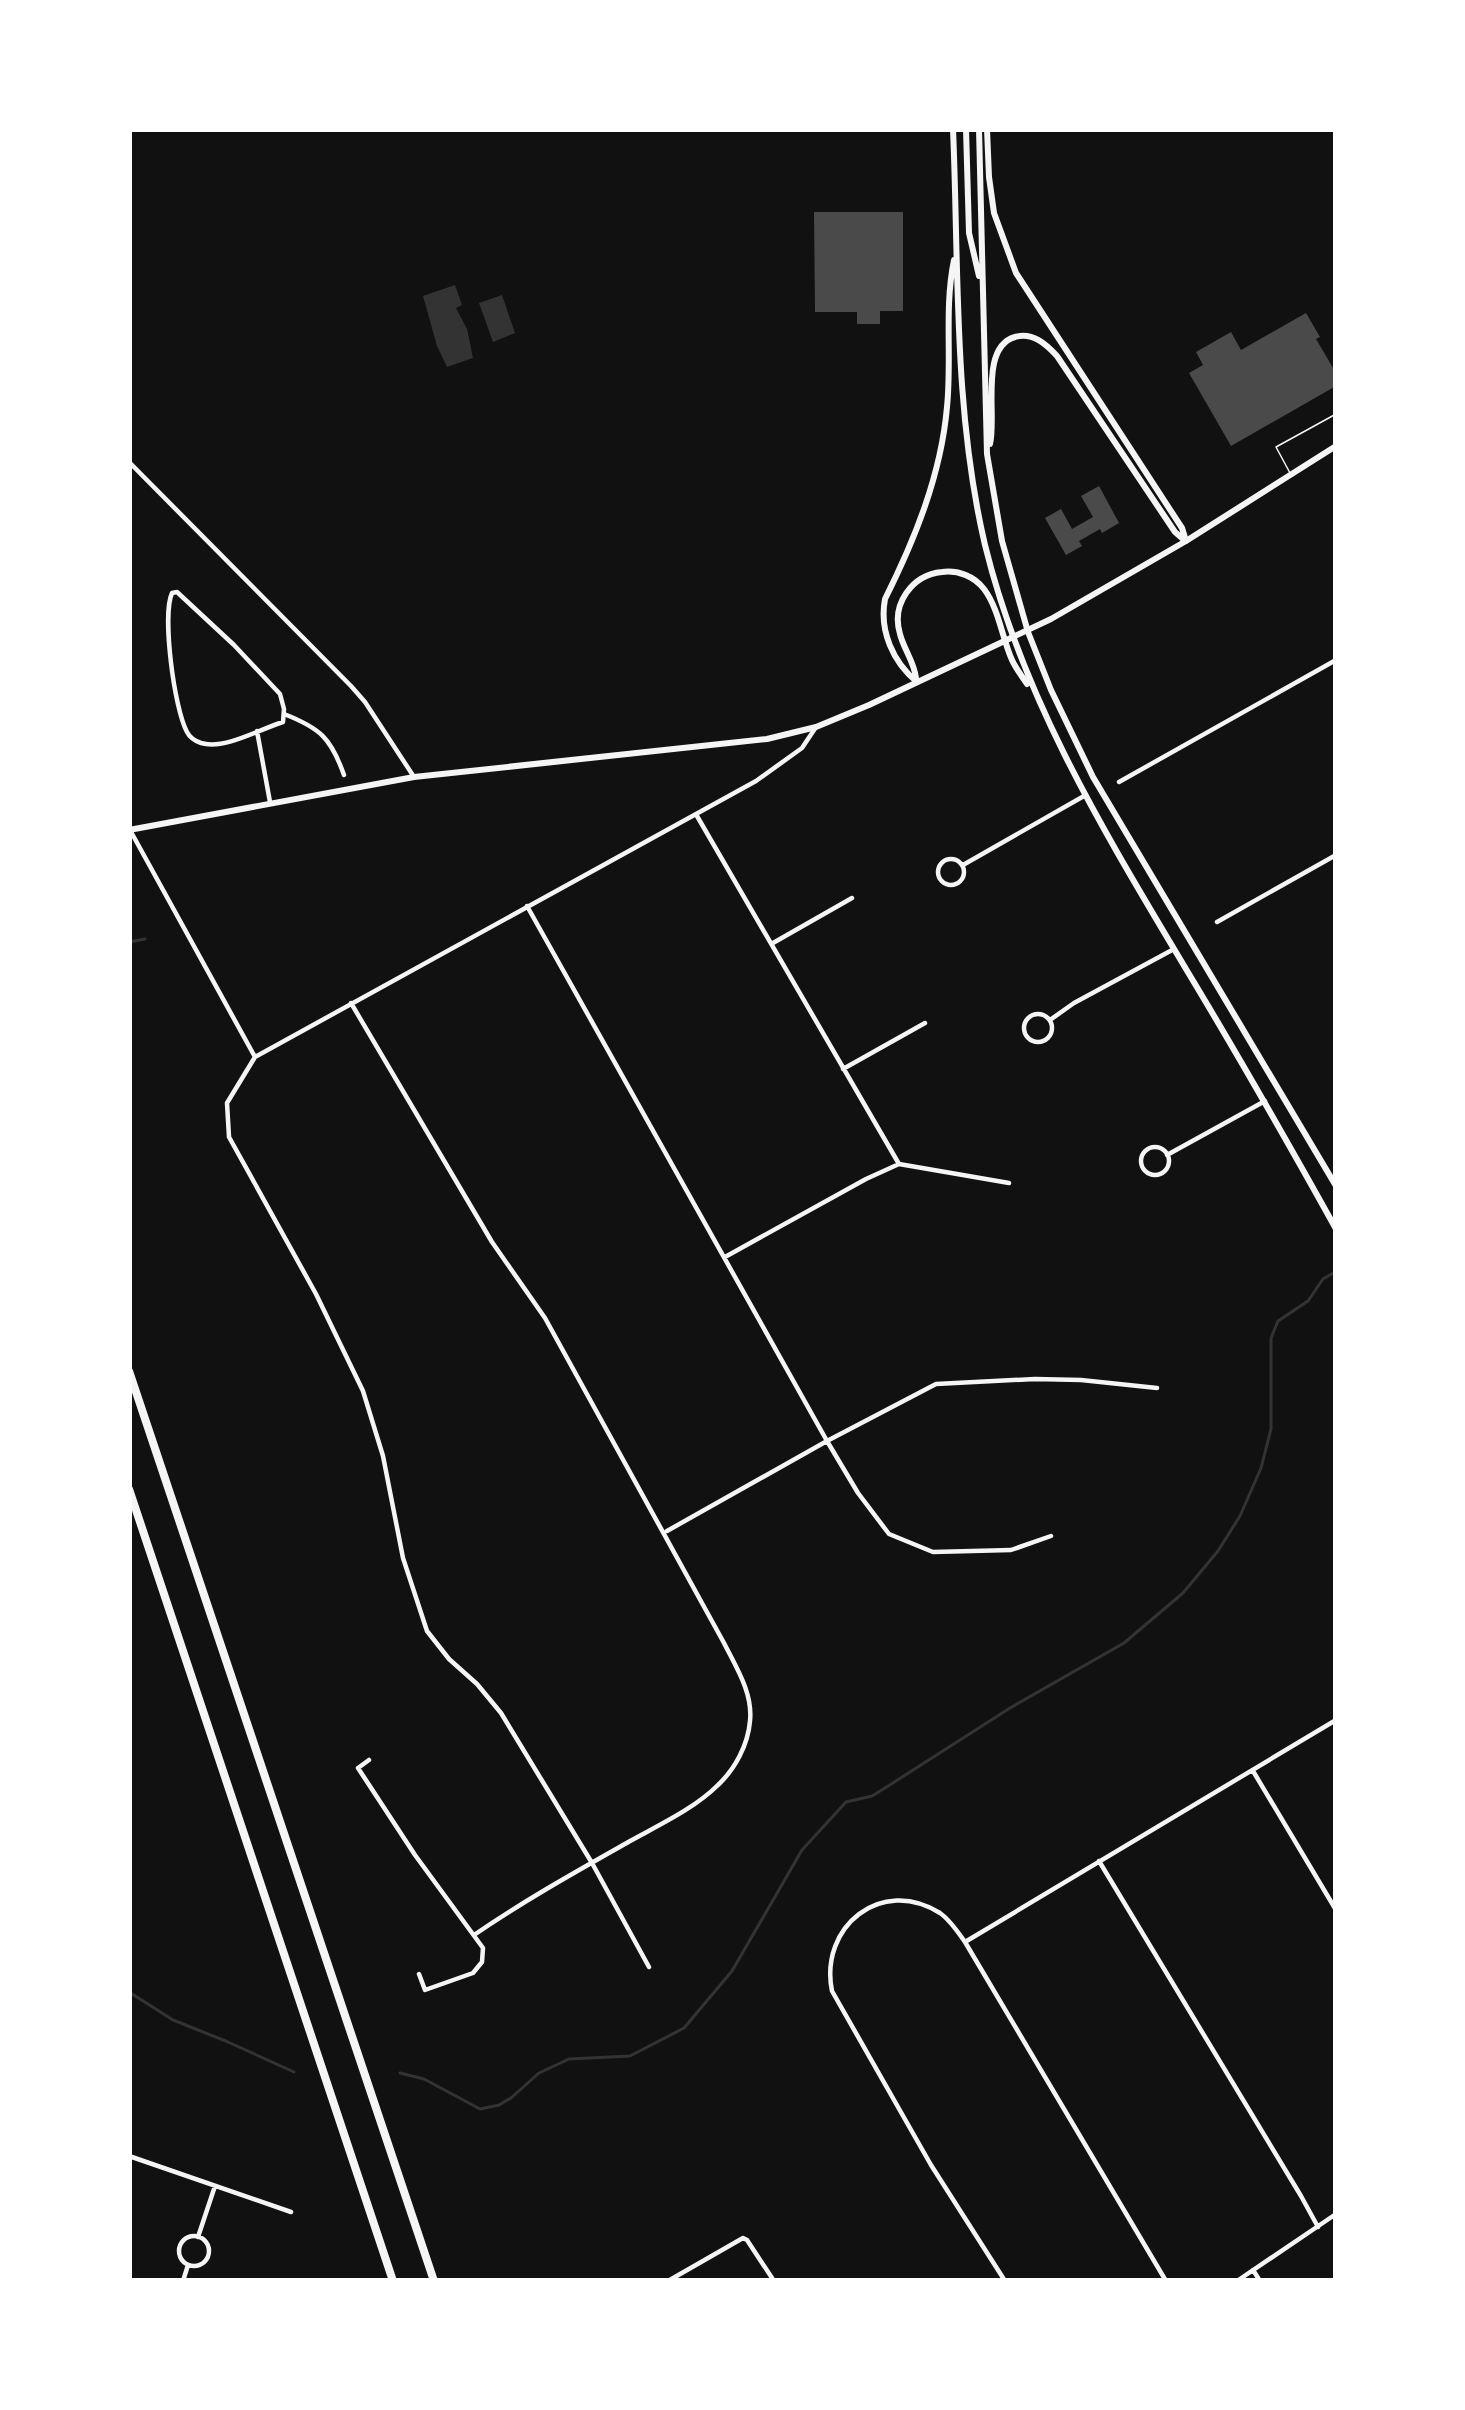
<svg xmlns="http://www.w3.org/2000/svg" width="1465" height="2410" viewBox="0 0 1465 2410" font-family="Barlow,sans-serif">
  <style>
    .water { fill: #333 }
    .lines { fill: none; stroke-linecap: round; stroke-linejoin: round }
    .stream { stroke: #333; stroke-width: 3 }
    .building { fill: #4a4a4a }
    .service { stroke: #f5f5f5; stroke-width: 1.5 }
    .minor { stroke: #f5f5f5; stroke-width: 4.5 }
    .tertiary { stroke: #f5f5f5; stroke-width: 6 }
    .primary { stroke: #f5f5f5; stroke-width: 6 }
    .motorway { stroke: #f5f5f5; stroke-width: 8 }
  </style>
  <rect width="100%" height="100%" fill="#111"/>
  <!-- water -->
  <path class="water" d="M455 285 462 305 456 308 467 329 473 358 447 367 437 346 423 296Z
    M502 295 515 333 493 342 479 303Z"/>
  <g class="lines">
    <!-- stream -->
    <path class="stream" d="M129 942 145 939
      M129 1992 173 2020 228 2042 294 2072
      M400 2073 424 2079 480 2109 499 2105 511 2098 539 2073 569 2059 630 2056 684 2028 732 1971 802 1850 846 1802 872 1796 885 1788 1010 1708 1124 1643 1183 1593 1218 1551 1240 1516 1261 1468 1271 1429V1338L1278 1321 1308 1301 1323 1279 1335 1272"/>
  </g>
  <!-- building -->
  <path class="building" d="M814 212H903V311H880V324H857V312H815Z
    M1306 313 1320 337 1316 339 1336 373V386L1231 446 1189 373 1203 365 1196 352 1231 332 1241 350Z
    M1099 486 1119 523 1102 533 1100 529 1079 541 1082 546 1066 555 1045 518 1061 509 1072 529 1093 517 1081 496Z"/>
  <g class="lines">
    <!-- service -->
    <path class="service" d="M1290 473 1276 447 1336 414"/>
    <!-- minor -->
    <path class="minor" d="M129 462 351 686 365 702 414 777
      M177 592 234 645 280 694 284 709 283 722C260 729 225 750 201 743 195 741 190 738 187 732 174 708 162 615 172 593Z
      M284 714C320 728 331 738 344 775
      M257 731 270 802
      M1119 782 1336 660
      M697 816 899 1164
      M130 830 255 1057 227 1103 229 1137 316 1294 363 1391 383 1456 403 1558 427 1631 449 1659 477 1684 501 1713 592 1863 649 1967
      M938 872a13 13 0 1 1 26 0a13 13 0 1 1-26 0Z
      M963 865 1084 796
      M527 906 827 1441 858 1493 889 1534 933 1552 1011 1550 1051 1536
      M1217 922 1336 855
      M773 943 852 898
      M351 1003 492 1242 545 1318 724 1643C736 1667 753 1693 750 1721 748 1745 735 1769 718 1785 695 1808 661 1824 632 1840 579 1870 525 1900 474 1935
      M1024 1028a14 14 0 1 1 28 0a14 14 0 1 1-28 0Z
      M1050 1020 1074 1003 1174 949
      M255 1057 756 781 802 748 816 727
      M843 1069 925 1023
      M1141 1161a14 14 0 1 1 28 0a14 14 0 1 1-28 0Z
      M1167 1155 1265 1101
      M725 1257 866 1179 899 1164 1009 1183
      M667 1531 827 1441 936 1384 1035 1379 1081 1380 1157 1388
      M369 1760 358 1768 415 1855 483 1948 482 1962 473 1973 425 1990 419 1974
      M1253 1771 1336 1910
      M1099 1861 1301 2196 1318 2227
      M965 1942 1336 1720
      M129 2156 291 2212
      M179 2251a15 15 0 1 1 30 0a15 15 0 1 1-30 0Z
      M198 2237 215 2186
      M1253 2270 1260 2281
      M183 2281 188 2265
      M668 2281 743 2238 747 2240 774 2281
      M1005 2281 931 2165 832 1991C819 1927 881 1876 940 1913 950 1920 958 1932 965 1942L1166 2281
      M1237 2281 1336 2214"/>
    <!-- tertiary -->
    <path class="tertiary" d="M129 830 414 777 767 739 816 727 869 705 1051 619 1186 541 1336 446"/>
    <!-- primary -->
    <path class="primary" d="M953 129C959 267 953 409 985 545 1023 700 1105 833 1186 969 1238 1055 1287 1141 1336 1229
      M966 129 969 233 979 276
      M979 129 987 454 1002 541 1028 632 1051 690 1093 777 1336 1186
      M987 129 989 177 994 213 1016 273 1182 528 1186 541
      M990 444C997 416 979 347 1015 337 1033 332 1046 344 1057 356L1175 532 1183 539
      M916 678C914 661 904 650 900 634 891 604 912 575 942 572 958 570 974 576 984 589 999 609 1002 638 1012 660 1016 669 1022 676 1027 684
      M917 682C893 662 879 631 885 599 915 539 941 475 947 407 952 358 944 308 954 260"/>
    <!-- motorway -->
    <path class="motorway" d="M129 1371 434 2281
      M129 1489 393 2281"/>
  </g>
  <!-- border -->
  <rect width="1465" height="2410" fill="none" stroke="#ffffff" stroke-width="264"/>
</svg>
